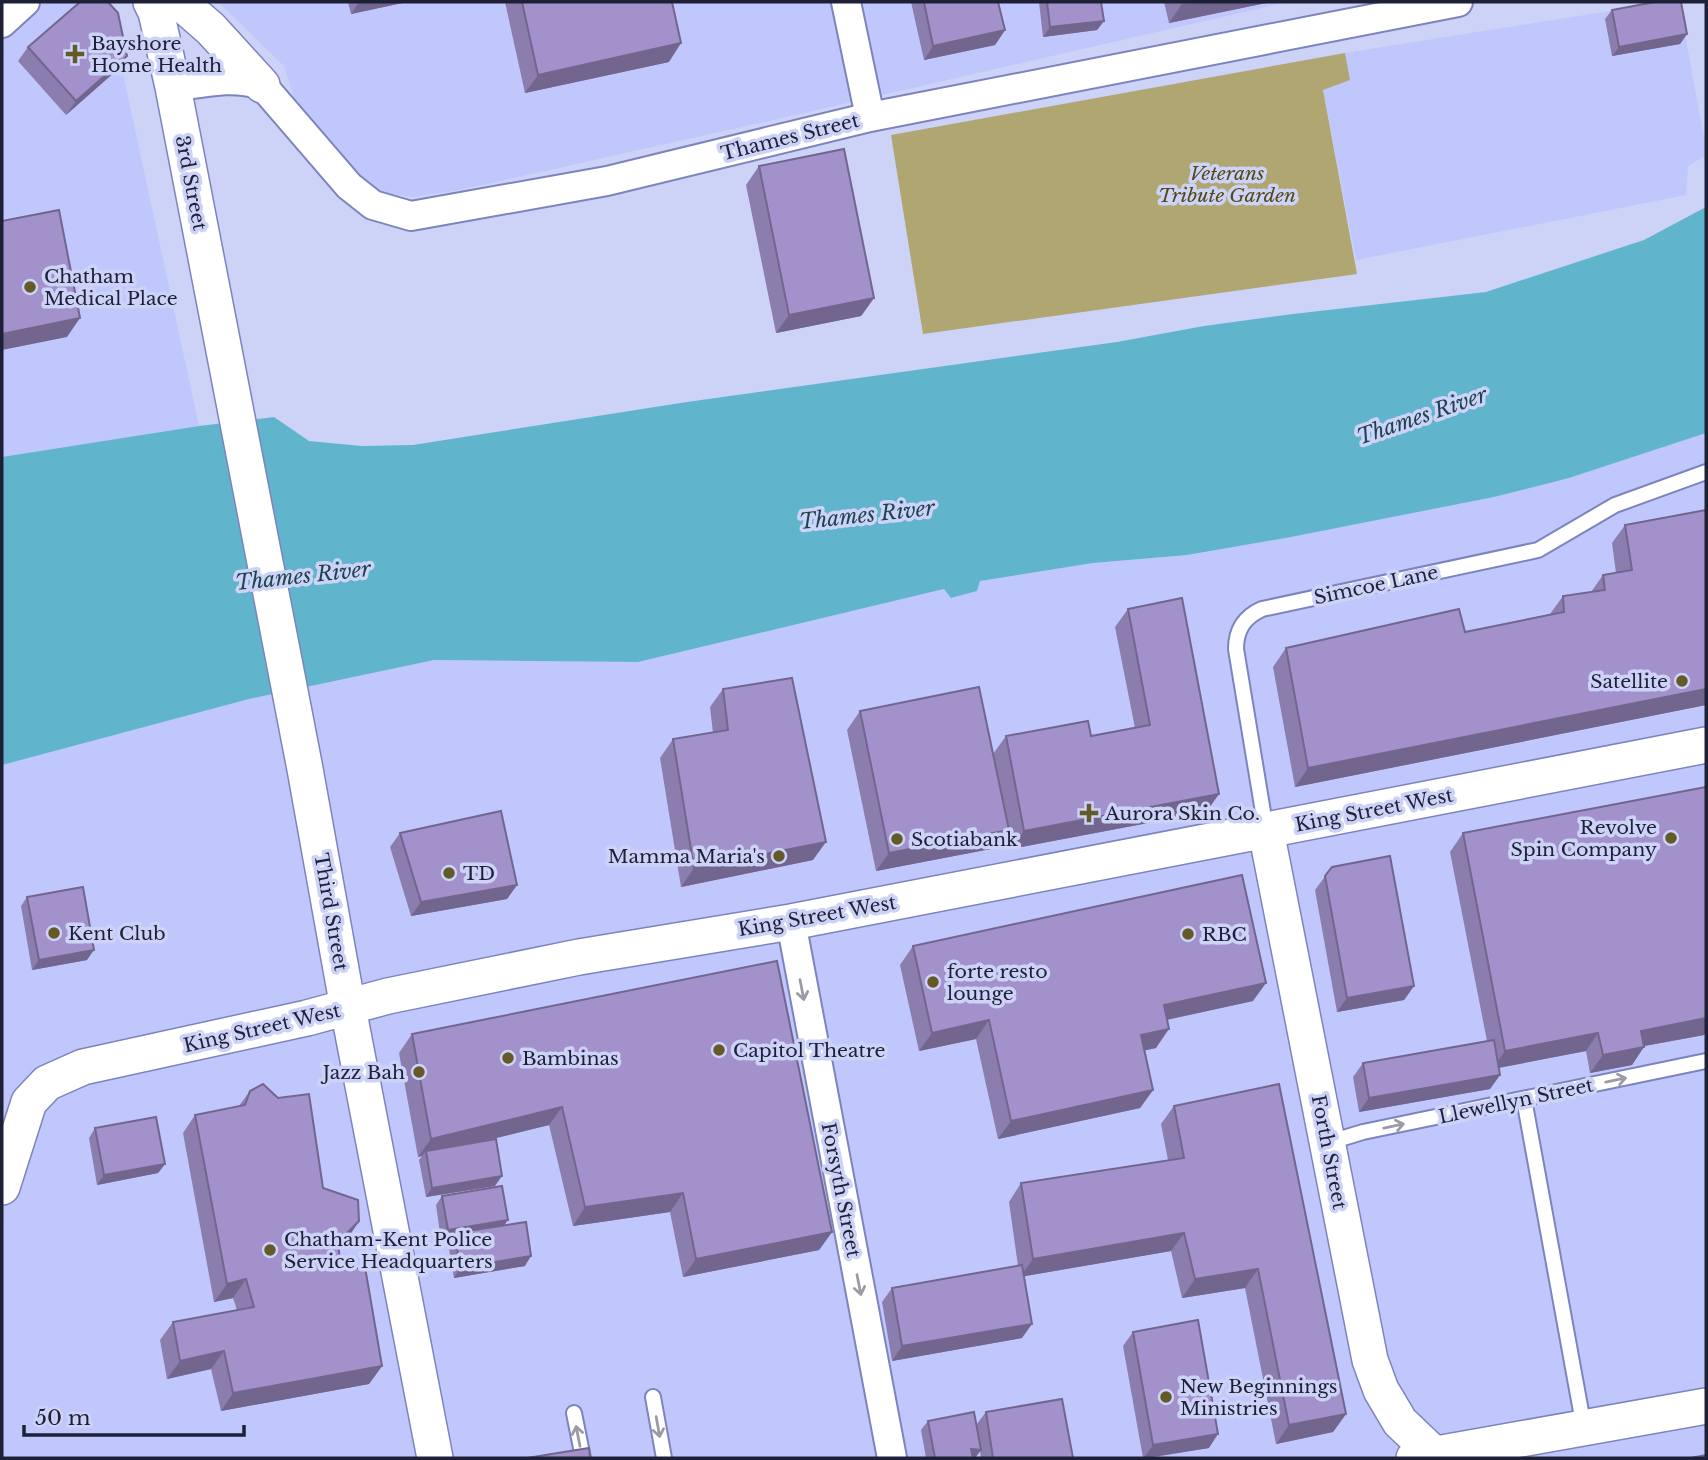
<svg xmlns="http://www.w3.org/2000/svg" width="1708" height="1460" viewBox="0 0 1708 1460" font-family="'Libre Baskerville',serif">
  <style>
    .built { fill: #bfc7fd }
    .green { fill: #b0a672 }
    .water { fill: #60b5cd }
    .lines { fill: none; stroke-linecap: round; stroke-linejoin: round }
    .service-casing { stroke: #7d84bd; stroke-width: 18 }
    .minor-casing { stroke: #7d84bd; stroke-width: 32 }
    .tertiary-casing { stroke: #7d84bd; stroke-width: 38 }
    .service { stroke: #fff; stroke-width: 14 }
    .minor { stroke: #fff; stroke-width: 28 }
    .tertiary { stroke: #fff; stroke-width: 35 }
    .wall { fill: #8c7daf }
    .shaded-wall { fill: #72668e }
    .building { fill: #a391cb; stroke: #72668e; stroke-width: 2 }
    .oneway { stroke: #9a9ba5 }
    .poi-dot { fill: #645a27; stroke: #cdd2f7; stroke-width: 2.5 }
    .labels { text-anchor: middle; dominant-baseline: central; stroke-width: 7; stroke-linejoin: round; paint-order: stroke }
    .poi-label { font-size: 19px; fill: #1e2037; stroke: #cdd2f7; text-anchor: start }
    .street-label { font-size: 19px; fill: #1e2037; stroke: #cdd2f7 }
    .park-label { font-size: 19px; font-style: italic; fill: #524814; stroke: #cdd2f7 }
    .water-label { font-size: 21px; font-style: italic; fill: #1d444e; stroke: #cdd2f7 }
  </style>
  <rect width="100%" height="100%" fill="#cdd2f7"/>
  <!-- built -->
  <path class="built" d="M2 2H91L112 23 199 426 2 457Z
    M218 2H1287L778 119 464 189 414 197 377 192 297 107 284 66Z
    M1667 2H1679L1706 149V155L1688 166 1686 195 1356 260 1323 89 1350 80 1345 53Z
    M1706 433V1458H2V765L249 699 434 660 638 662 945 589 951 598 977 591 980 581 1093 563 1187 555 1291 537 1494 497 1569 478Z"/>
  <!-- green -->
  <path class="green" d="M1345 53 1350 80 1323 90 1357 274 923 334 891 135Z"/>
  <!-- water -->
  <path class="water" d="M1706 207V433L1569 478 1494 497 1291 537 1187 555 1093 563 980 581 977 591 951 598 944 589 638 662 434 660 249 699 2 765V457L199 426 274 417 309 441 362 446 413 445 687 402 1117 342 1204 326 1293 314 1486 292 1644 240Z"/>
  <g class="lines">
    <!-- service casing -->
    <g class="service-casing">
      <path id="service" d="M1266 830 1236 649C1236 630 1244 617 1262 609L1538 550 1615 505 1706 472
        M1524 1099 1584 1428
        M1327 1143 1363 1132 1706 1061
        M653 1397 664 1458
        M574 1413 583 1458"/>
    </g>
    <!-- minor casing -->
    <g class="minor-casing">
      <path id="minor" d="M846 2 870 117
        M2 23 25 2
        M173 87C203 83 232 75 262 85L349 186 373 205 411 216 607 181 870 117 1458 2
        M791 922 892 1458"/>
    </g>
    <!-- tertiary casing -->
    <g class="tertiary-casing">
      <path id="tertiary" d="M151 2 156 12 173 87 305 769 348 1008 435 1458
        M180 2 211 29 262 85
        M1266 831 1370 1360 1381 1390 1400 1422 1438 1458
        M2 1187 29 1102 47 1083 83 1067 307 1018 388 996 579 957 791 922 1706 745
        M1414 1458 1706 1406"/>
    </g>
    <!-- service -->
    <use href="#service" class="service"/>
    <!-- minor -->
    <use href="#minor" class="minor"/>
    <!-- tertiary -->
    <use href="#tertiary" class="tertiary"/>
  </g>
  <!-- wall -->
  <path class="wall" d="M348 2H407L351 14Z
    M505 2H672L669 62 525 93Z
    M911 2H998L1005 30 995 45 924 60Z
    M1039 2H1101L1104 21 1097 30 1043 37Z
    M1164 2H1271L1169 23Z
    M1612 10 1687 34 1680 44 1612 56 1605 19Z
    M28 47 117 70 66 115 18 61Z
    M759 166 874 298 861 316 776 333 746 185Z
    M1706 510V705L1295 787 1273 667 1286 648 1465 632 1550 614 1563 596 1591 592 1603 575 1616 573 1612 543 1625 525Z
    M1128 609 1219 794 1206 812 1011 849 1007 832 996 848 876 871 847 730 860 711 993 754 1006 736H1091L1135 728 1115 627Z
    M723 689 813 860 681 887 660 758 673 739 713 733 710 707Z
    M1706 787V1031L1704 1035 1644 1046 1632 1065 1590 1073 1586 1051 1499 1068 1500 1075 1490 1089 1359 1112 1353 1077 1363 1063 1487 1041 1450 852 1463 833Z
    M400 833 517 885 507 899 411 916 390 847Z
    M1332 867 1414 986 1404 1000 1337 1012 1315 890Z
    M27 897 87 960 32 970 21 906Z
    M913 946 1253 1001 1167 1020 1156 1048 1145 1050 1153 1090 1140 1108 998 1139 976 1039 919 1051 900 965Z
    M412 1034 832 1232 819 1250 683 1277 670 1212 573 1226 549 1125 485 1141 495 1186 426 1197 419 1160 422 1156 418 1157 399 1053Z
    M250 1091 323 1188 359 1221 347 1239 338 1248 341 1270 382 1366 369 1384 221 1411 211 1369 167 1379 160 1340 173 1322 237 1310 233 1298 214 1302 183 1133 195 1115 239 1106Z
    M1174 1106 1346 1414 1333 1432 1276 1444 1245 1288 1182 1298 1171 1251 1024 1276 1022 1338 892 1361 882 1302 892 1288 1018 1266 1009 1202 1021 1183 1168 1160 1161 1124Z
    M95 1128 165 1164 158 1173 97 1185 89 1138Z
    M442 1196 504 1225 525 1266 454 1278 448 1243 451 1238 441 1240 436 1205Z
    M1133 1332 1209 1448 1149 1458H1143L1123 1346Z
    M986 1412 1073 1458H981L980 1451 975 1458H926L921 1430 928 1421 976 1425Z"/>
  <!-- shaded-wall -->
  <path class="shaded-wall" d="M359 2H407L351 14Z
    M1193 2H1271L1169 23 1182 4Z
    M1104 21 1097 30 1043 37 1050 27Z
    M1005 30 995 45 924 60 933 46Z
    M1687 34 1680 44 1612 56 1619 47Z
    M681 43 669 62 525 93 538 75Z
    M127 56 117 70 66 115 76 101Z
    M874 298 861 316 776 333 789 315Z
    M80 318 67 337 2 350V334Z
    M1706 689V705L1295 787 1308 768Z
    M1219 794 1206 812 1011 849 1024 831Z
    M1009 830 996 848 876 871 889 853Z
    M826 842 813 860 681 887 694 868Z
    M517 885 507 899 411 916 421 902Z
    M94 950 87 960 32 970 39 960Z
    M1266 983 1253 1001 1151 1023 1164 1005Z
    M1414 986 1404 1000 1337 1012 1347 998Z
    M1706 1018V1031L1704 1035 1628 1049 1641 1031Z
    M989 1020 976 1039 919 1051 932 1033Z
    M1169 1029 1156 1048 1129 1054 1141 1035Z
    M1598 1033 1586 1051 1492 1069 1505 1051Z
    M1644 1047 1632 1065 1590 1073 1603 1055Z
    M1500 1075 1490 1089 1359 1112 1369 1098Z
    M1153 1090 1140 1108 998 1139 1011 1121Z
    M562 1107 549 1125 427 1155 426 1151 422 1156 418 1157 431 1139Z
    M165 1164 158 1173 97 1185 104 1175Z
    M502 1176 495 1186 426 1197 432 1188Z
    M683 1193 670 1212 573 1226 585 1207Z
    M508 1220 501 1230 455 1233 451 1238 441 1240 448 1230Z
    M359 1221 347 1239 325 1261 338 1242Z
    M832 1232 819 1250 683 1277 696 1259Z
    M1184 1233 1171 1251 1020 1277 1033 1259Z
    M531 1256 525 1266 454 1278 460 1268Z
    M1258 1269 1245 1288 1182 1298 1195 1279Z
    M246 1279 233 1298 214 1302 227 1284Z
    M1032 1324 1022 1338 892 1361 902 1346Z
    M224 1351 211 1369 167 1379 180 1361Z
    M382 1366 369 1384 221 1411 233 1393Z
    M1346 1414 1333 1432 1276 1444 1289 1425Z
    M1218 1434 1209 1448 1144 1458 1153 1445Z
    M971 1449 981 1450 975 1458H965Z"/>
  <!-- building -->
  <path class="building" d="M80 2H108L118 13 127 56 76 101 28 47Z
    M522 2H672L681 43 538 75Z
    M924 2H998L1005 30 933 46Z
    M1047 2H1101L1104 21 1050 27Z
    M1655 2H1681L1687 34 1619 47 1612 10Z
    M844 149 874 298 789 315 759 166Z
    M59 210 80 318 2 334V221Z
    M1706 510V689L1308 768 1286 648 1459 609 1465 632 1564 612 1563 596 1605 590 1603 575 1632 570 1625 525Z
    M1182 598 1219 794 1024 831 1006 736 1088 721 1091 736 1150 725 1128 609Z
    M792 678 826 842 694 868 673 739 728 730 723 689Z
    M979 687 1009 830 889 853 860 711Z
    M1706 787V1018L1641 1031 1644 1047 1603 1055 1598 1033 1505 1051 1463 833Z
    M501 811 517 885 421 902 400 833Z
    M1390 856 1414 986 1347 998 1325 876 1332 867Z
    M1242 875 1266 983 1164 1005 1169 1029 1141 1035 1153 1090 1011 1121 989 1020 932 1033 913 946Z
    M83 887 94 950 39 960 27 897Z
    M777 961 832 1232 696 1259 683 1193 585 1207 562 1107 431 1139 412 1034Z
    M1494 1040 1500 1075 1369 1098 1363 1063Z
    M263 1084 278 1098 309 1094 323 1188 358 1200 359 1221 338 1242 341 1270 365 1267 382 1366 233 1393 224 1351 180 1361 173 1322 254 1307 246 1279 227 1284 195 1115 245 1105 250 1091Z
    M1279 1084 1346 1414 1289 1425 1258 1269 1195 1279 1184 1233 1033 1259 1021 1183 1184 1158 1174 1106Z
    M156 1117 165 1164 104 1175 95 1128Z
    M496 1139 502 1176 432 1188 426 1151Z
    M502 1186 508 1220 448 1230 442 1196Z
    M526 1222 531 1256 460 1268 455 1233Z
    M1022 1265 1032 1324 902 1346 892 1288Z
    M1198 1320 1218 1434 1153 1445 1133 1332Z
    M1062 1399 1073 1458H993L986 1412Z
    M974 1412 981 1450 971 1449 973 1458H935L928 1421Z
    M589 1448 590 1458H527Z
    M1706 1455V1458H1691Z"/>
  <!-- one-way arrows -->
  <defs><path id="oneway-shaft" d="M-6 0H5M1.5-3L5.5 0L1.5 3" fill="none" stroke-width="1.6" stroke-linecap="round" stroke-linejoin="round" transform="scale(1.75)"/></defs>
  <g class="oneway">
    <use href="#oneway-shaft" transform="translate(802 990) rotate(79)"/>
    <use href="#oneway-shaft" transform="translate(1616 1080) rotate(-12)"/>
    <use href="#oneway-shaft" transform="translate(1394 1126) rotate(-12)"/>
    <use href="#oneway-shaft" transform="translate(859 1285) rotate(79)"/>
    <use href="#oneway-shaft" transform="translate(658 1427) rotate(80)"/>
    <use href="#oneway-shaft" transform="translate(578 1436) rotate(-101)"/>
  </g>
  <!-- markers -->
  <g class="poi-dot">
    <path d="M71.5 43.5h7v7h7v7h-7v7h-7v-7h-7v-7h7z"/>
    <circle cx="30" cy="287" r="7"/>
    <circle cx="1682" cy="681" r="7"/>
    <path d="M1085.5 802.5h7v7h7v7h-7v7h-7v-7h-7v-7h7z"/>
    <circle cx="1671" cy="838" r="7"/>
    <circle cx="897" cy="839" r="7"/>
    <circle cx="779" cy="856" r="7"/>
    <circle cx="449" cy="873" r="7"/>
    <circle cx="54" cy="933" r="7"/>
    <circle cx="1188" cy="934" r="7"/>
    <circle cx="933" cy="982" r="7"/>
    <circle cx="719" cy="1050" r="7"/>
    <circle cx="508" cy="1058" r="7"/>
    <circle cx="419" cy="1072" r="7"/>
    <circle cx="270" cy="1250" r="7"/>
    <circle cx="1166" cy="1397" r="7"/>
  </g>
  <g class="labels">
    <!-- poi labels -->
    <g class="poi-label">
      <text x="91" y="43">Bayshore<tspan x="91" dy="22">Home Health</tspan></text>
      <text x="44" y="276">Chatham<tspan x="44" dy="22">Medical Place</tspan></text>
      <text x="1668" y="681" text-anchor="end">Satellite</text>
      <text x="1105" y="813">Aurora Skin Co.</text>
      <text x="1657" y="827" text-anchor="end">Revolve<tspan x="1657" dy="22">Spin Company</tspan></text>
      <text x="911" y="839">Scotiabank</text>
      <text x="765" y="856" text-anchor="end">Mamma Maria's</text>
      <text x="463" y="873">TD</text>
      <text x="68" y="933">Kent Club</text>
      <text x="1202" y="934">RBC</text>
      <text x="947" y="971">forte resto<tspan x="947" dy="22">lounge</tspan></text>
      <text x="733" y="1050">Capitol Theatre</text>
      <text x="522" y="1058">Bambinas</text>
      <text x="405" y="1072" text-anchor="end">Jazz Bah</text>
      <text x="284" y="1239">Chatham-Kent Police<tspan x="284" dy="22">Service Headquarters</tspan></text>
      <text x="1180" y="1386">New Beginnings<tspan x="1180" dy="22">Ministries</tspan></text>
    </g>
    <!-- street labels -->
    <g class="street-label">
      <text transform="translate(790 137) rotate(-14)">Thames Street</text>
      <text transform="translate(191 183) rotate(79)">3rd Street</text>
      <text transform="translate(1376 585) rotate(-12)">Simcoe Lane</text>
      <text transform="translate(1374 810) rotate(-11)">King Street West</text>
      <text transform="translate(331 912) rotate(80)">Third Street</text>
      <text transform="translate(817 916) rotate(-10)">King Street West</text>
      <text transform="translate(262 1028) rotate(-13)">King Street West</text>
      <text transform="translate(1516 1101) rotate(-12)">Llewellyn Street</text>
      <text transform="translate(1329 1152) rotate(79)">Forth Street</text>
      <text transform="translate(841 1190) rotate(79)">Forsyth Street</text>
    </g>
    <!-- park labels -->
    <g class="park-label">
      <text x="1227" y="173">Veterans<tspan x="1227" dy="22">Tribute Garden</tspan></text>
    </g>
    <!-- water labels -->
    <g class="water-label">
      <text transform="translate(1422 416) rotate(-19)">Thames River</text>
      <text transform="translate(867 515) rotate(-6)">Thames River</text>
      <text transform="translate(303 576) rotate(-6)">Thames River</text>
    </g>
  </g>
  <!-- border -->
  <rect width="1708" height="1460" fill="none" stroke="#1e2037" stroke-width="7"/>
  <!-- scale -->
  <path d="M24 1425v10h220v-10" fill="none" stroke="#1e2037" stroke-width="3.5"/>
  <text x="35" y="1425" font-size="21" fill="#1e2037" stroke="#cdd2f7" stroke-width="5" paint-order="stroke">50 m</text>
</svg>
